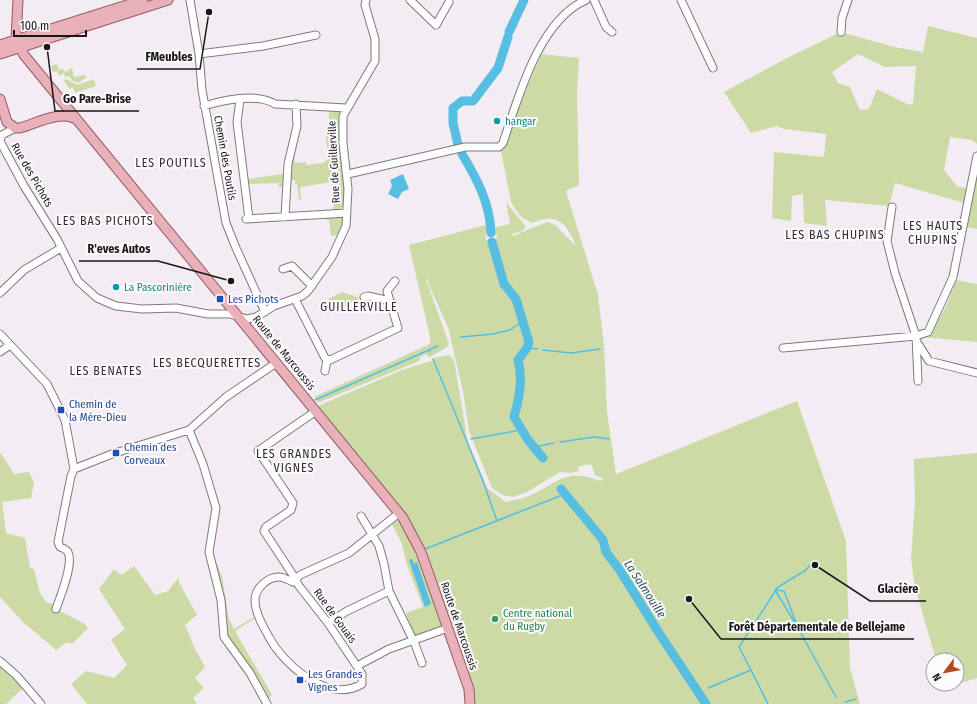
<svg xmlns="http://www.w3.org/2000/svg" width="977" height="704" viewBox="0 0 977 704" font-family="'Fira Sans Condensed',sans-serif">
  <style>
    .green { fill: #ccdaa6; fill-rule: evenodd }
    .water { fill: #57bee1 }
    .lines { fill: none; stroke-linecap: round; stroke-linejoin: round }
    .stream { stroke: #57bee1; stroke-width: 1.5 }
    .river { stroke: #57bee1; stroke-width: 9 }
    .minor-casing { stroke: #7f787e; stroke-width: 9 }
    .major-casing { stroke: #955863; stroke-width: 11 }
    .minor { stroke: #fff; stroke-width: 7 }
    .major { stroke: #e8b0b9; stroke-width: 9 }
    .culture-dot { fill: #0f9aa8; stroke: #fefbfe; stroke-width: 1.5 }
    .transit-dot { fill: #1a4fb4; stroke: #fefbfe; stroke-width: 1.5 }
    .leisure-dot { fill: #2e9e5b; stroke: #fefbfe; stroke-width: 1.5 }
    .labels { text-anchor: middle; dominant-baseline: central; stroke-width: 4; stroke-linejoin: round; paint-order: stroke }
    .culture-label { font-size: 11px; fill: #0d838f; stroke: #fefbfe; text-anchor: start }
    .street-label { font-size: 11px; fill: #181618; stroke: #fefbfe }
    .transit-label { font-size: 11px; fill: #164399; stroke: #fefbfe; text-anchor: start }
    .leisure-label { font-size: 11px; fill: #27864d; stroke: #fefbfe; text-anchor: start }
    .neighbourhood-label { font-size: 12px; letter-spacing: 1px; fill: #322c31; stroke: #fefbfe }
    .water-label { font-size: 12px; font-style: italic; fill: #285464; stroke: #fefbfe }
    .leader { fill: none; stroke: #181618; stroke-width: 1.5 }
    .callout-dot { fill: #181618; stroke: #fefbfe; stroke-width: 1.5 }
    .callout-label { font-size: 12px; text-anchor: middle; font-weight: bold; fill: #181618; stroke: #fefbfe; stroke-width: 4; stroke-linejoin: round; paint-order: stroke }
  </style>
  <rect width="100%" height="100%" fill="#f4ecf3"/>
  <!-- green -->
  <path class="green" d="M928 26 977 38V144L972 140 950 137 944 170 957 186 972 190 977 169V229L967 227 971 205 895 183 889 206 825 200 827 226 804 223 803 194 792 196 791 221 772 218 774 152 824 157 826 134 784 129 777 126 751 133 724 92 789 57 841 32 894 47 923 52ZM858 54 885 67 916 66 913 103 909 105 877 89 869 109 860 110 850 87 838 83 832 72Z
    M541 54 579 58 577 92 579 185 566 191 598 295 604 346 607 412 616 474 797 401 846 541 850 668 860 704H473L423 551 319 410 320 409 318 406 402 370 434 360V358L449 355 454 360 468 443 488 489 506 502C514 500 523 499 531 495 559 482 566 468 600 481L604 479 595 475 591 464 577 467 579 471 570 473 560 472 527 492 513 497 502 495 492 488 469 431 463 391 448 327 428 283 429 280 426 279 449 344 446 348 430 357 425 354 420 358 419 361 320 402H318L314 397 430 344V337L409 245 486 225V240L498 238 492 228 510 224 506 202 526 227 522 231 512 234 513 236 547 222 555 225 576 246C567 223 557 212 532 223L520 216 511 202 501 151Z
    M57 64 59 70 63 69 65 72 72 68 74 77 85 75 86 77H87L78 83 72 80 69 76 65 77 64 73 59 76 57 71 53 72 51 66Z
    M66 79 77 85 94 79 96 86 75 93 73 87 70 89 64 81Z
    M329 109 342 112 345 206 342 207 339 211 327 212 326 211 334 210 332 182 300 187 301 199 299 200 297 184H295V180L289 181 293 149 295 163 306 162V165L323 163 328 159 326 135 329 134Z
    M283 174V187H279L278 183 248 184 247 179Z
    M342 217 344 223 340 235 331 236 329 220H326L325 218Z
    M956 280 977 284V342L923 337C942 322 948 302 956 280Z
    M342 292 360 298 343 307 326 302 328 299Z
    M0 452 14 474 29 472 34 483 31 498 2 502 6 533 25 538 30 568 34 569 40 593 47 603 55 604 56 609 85 624 88 628 73 643H66L56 650 23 622 0 597Z
    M977 453V678L961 683 957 682V660H936L915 587 911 559 915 500 914 459Z
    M397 521C410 527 435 608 442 626L414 636 406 613 423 607 407 565 402 544 392 524Z
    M212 552 222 576 229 619 234 629 254 617 255 618 235 631 272 695 266 700 228 641Z
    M134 566 155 595 168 591 179 577V582L197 615 185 625 195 649 205 667 195 678 204 688 193 698 197 704H87L71 684 86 671 114 678 127 665 111 640 125 629 99 589 114 569 121 575Z
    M0 665 23 688 6 704H0Z"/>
  <!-- water -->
  <path class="water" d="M403 174 409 189 402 192 398 199 388 194 392 186 390 180Z
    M412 559 414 564 417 562 431 604 425 607 409 560Z"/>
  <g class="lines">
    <!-- stream -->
    <path class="stream" d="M461 337 493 334 510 330 523 321
      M527 348 538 349
      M429 350 438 346
      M543 350 571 353 600 349
      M433 359 483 481 497 521
      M315 400 429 350 430 352
      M471 439 521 430
      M560 442 594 437 609 439
      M534 447 554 443
      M425 549 565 494
      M798 628 775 590 784 591 798 628 836 697
      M751 670 768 704
      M708 688 751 670 739 647 778 587 806 570 810 565
      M699 691 701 690
      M845 702 856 699"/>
    <!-- river -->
    <path class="river" d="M509 32 524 0
      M458 145 453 123V108L462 101H473L498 68 508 37
      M462 154C477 179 490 203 491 233
      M492 242 504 284 516 299 529 342 527 348 518 360C523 377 519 400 514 417L528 440 543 458
      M561 489 603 540 606 552 619 569 659 633 706 704"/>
    <!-- minor casing -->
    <g class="minor-casing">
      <path id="minor" d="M190 0 199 54 202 90 226 223 236 248 265 312
        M410 0 436 25 449 2
        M594 0 606 27 612 32
        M681 0 713 68
        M841 32 842 18 848 0
        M199 54 263 46 316 35
        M240 100 237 122 249 219
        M204 106C224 100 257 93 275 104L346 108
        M15 128 2 135 0 141 2 145 24 186 57 239 78 281 97 298 116 306 142 309 176 308 208 314H230L247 319 256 317 274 306 302 296 308 291 332 257 346 226 348 189 343 143V116L375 61V39L365 5 366 0
        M348 174 465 147H499L503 143C518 98 539 20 586 0
        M892 207 887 241 895 273 916 336 918 381
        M285 217 288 164 297 126 296 104
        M246 219 347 213
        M283 269 292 266 312 286
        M0 293 24 270 61 248
        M364 297 368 296 390 301
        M295 299 325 358 330 360 398 328 387 291 395 281
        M0 334 47 384 65 420 74 469
        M917 342 929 361 977 373
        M783 348 916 336 928 332 953 277 977 156
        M0 352 10 345
        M325 371 327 360
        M316 411 258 451 293 503 291 510 266 527 264 531 293 575 299 586 328 623 362 674V684C328 704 284 665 269 637 263 626 255 613 255 600 255 589 267 577 279 577 284 577 288 580 293 582L300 575 349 553 399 513
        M189 430 203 464 216 508 209 552 221 600 224 637 250 673 267 704
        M361 516 379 546 384 564 389 591 415 644 422 663
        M56 609C60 597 74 564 68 552 66 549 63 548 60 547L58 542 71 476 74 469 112 454 189 430 226 397 276 363
        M328 623 347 611 389 591
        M0 661 17 676 41 704
        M357 666 389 649 448 628"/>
    </g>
    <!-- major casing -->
    <g class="major-casing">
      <path id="major" d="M18 0 16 39 24 55 403 518 421 552 469 689 470 704
        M0 45 143 0
        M0 54 168 0
        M0 99 7 122 15 128H20C37 123 63 109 77 120"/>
    </g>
    <!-- minor -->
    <use href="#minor" class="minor"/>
    <!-- major -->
    <use href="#major" class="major"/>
  </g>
  <!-- markers -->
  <g class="culture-dot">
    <circle cx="497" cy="121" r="4"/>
    <circle cx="116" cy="287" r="4"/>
  </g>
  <g class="transit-dot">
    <rect x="216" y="295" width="8" height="8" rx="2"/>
    <rect x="57" y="406" width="8" height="8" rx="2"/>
    <rect x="112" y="449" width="8" height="8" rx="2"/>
    <rect x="296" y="676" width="8" height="8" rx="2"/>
  </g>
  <circle class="leisure-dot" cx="495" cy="619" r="4"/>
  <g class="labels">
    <!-- culture labels -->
    <g class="culture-label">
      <text x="505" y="121">hangar</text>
      <text x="124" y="287">La Pascorinière</text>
    </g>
    <!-- street labels -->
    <g class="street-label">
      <text transform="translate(225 158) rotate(80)">Chemin des Poutils</text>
      <text transform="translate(334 162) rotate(-93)">Rue de Guillerville</text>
      <text transform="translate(32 175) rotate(60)">Rue des Pichots</text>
      <text transform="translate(284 353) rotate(51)">Route de Marcoussis</text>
      <text transform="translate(335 616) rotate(54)">Rue de Gouais</text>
      <text transform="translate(459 626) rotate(71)">Route de Marcoussis</text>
    </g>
    <!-- transit labels -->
    <g class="transit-label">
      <text x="228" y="299">Les Pichots</text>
      <text x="69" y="404">Chemin de<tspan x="69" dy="13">la Mère-Dieu</tspan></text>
      <text x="124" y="447">Chemin des<tspan x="124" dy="13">Corveaux</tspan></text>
      <text x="308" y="674">Les Grandes<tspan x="308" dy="13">Vignes</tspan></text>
    </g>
    <!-- leisure labels -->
    <g class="leisure-label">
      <text x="503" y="613">Centre national<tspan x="503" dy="13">du Rugby</tspan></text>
    </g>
    <!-- neighbourhood labels -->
    <g class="neighbourhood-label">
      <text x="171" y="163">LES POUTILS</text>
      <text x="105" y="221">LES BAS PICHOTS</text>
      <text x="933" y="226">LES HAUTS<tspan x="933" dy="14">CHUPINS</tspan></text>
      <text x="835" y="235">LES BAS CHUPINS</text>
      <text x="359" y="307">GUILLERVILLE</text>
      <text x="207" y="363">LES BECQUERETTES</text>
      <text x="106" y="371">LES BENATES</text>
      <text x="294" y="454">LES GRANDES<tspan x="294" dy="14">VIGNES</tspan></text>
    </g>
    <!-- water labels -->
    <g class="water-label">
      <text transform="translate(645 589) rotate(57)">La Salmouille</text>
    </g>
  </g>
  <!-- callouts -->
  <path class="leader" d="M209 12L200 69H137M47 47L55 111H139M231 281L158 261H79M815 565L870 601H926M689 599L721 639H914"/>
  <g class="callout-dot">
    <circle cx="209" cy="12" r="4"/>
    <circle cx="47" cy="47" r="4"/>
    <circle cx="231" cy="281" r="4"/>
    <circle cx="815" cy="565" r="4"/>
    <circle cx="689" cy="599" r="4"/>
  </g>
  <g class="callout-label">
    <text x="169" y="61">FMeubles</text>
    <text x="97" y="103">Go Pare-Brise</text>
    <text x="119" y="253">R'eves Autos</text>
    <text x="898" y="593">Glacière</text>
    <text x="817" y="631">Forêt Départementale de Bellejame</text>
  </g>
  <!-- north arrow -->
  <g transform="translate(945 672) rotate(238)"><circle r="19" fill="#fefbfe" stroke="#a29fa2"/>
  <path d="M0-3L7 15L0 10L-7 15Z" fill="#af4b17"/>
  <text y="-6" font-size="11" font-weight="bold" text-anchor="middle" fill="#181618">N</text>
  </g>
  <!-- scale -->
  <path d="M14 30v6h72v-6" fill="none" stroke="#181618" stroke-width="2"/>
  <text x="20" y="30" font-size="12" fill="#181618" stroke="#fefbfe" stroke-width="3" paint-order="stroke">100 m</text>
</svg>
